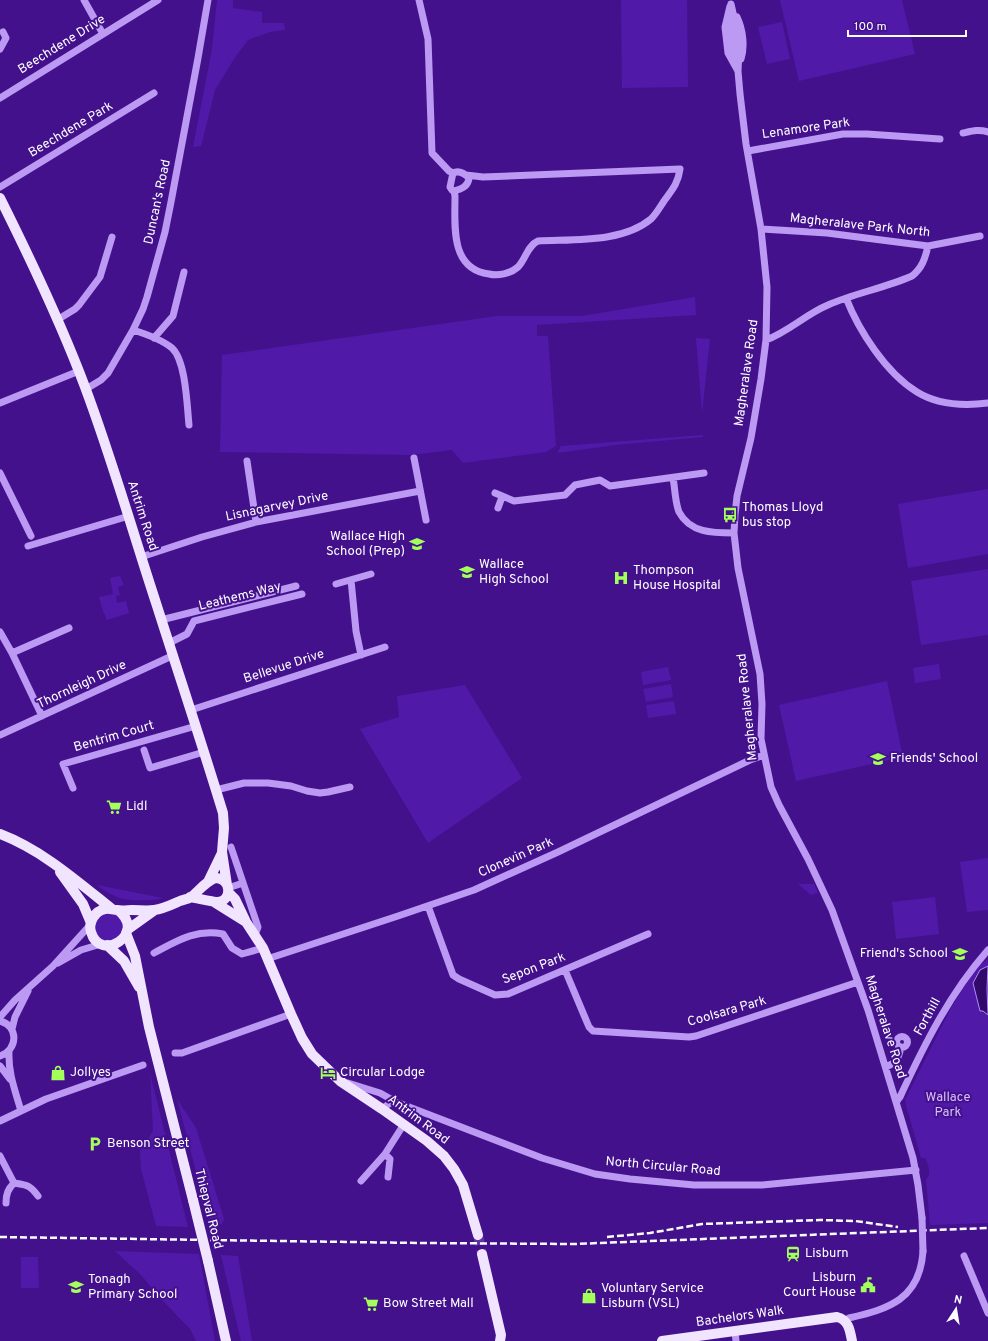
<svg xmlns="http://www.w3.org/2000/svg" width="988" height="1341" viewBox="0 0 988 1341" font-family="Overpass,sans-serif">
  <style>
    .green { fill: #5119a8 }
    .water { fill: #320a69; stroke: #b38bf5 }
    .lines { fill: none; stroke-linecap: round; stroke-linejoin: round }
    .major-tunnel { stroke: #60359e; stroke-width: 10; stroke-dasharray: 10 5; stroke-linecap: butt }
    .minor { stroke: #bc99f2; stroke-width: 7 }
    .major { stroke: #f0e4ff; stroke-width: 10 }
    .rail { stroke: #fff; stroke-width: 2.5; stroke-dasharray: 7 3; stroke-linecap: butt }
    .minor-bridge { stroke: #bc99f2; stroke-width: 7 }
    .major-bridge { stroke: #f0e4ff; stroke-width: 10 }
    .labels { text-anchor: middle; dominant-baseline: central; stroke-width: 4; stroke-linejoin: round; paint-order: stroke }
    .street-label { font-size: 13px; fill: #fff; stroke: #44118d }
    .poi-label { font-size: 13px; fill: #fff; stroke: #44118d; text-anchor: start }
    .park-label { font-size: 13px; fill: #d8c0fd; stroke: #44118d }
  </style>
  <rect width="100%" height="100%" fill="#44118d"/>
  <!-- green -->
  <path class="green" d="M217 0H233V8L262 12V23H284L285 30 270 32 248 40 234 59 215 90 201 146 193 147 212 49Z
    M621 0H687L688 87 622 88Z
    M780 0H902L915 54 799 81Z
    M782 22 790 59 767 64 758 27Z
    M695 297 696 315 537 325V336H548L556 446 546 452 463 463 452 450 411 455 220 452 222 355 497 316H582Z
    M696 338 710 339 702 413Z
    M703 435V437L615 445 557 453 561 446Z
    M988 489V554L908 568 898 504Z
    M988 569V635L921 645 911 581Z
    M120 576 124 585 118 587 120 595 116 596 117 603 126 601 129 613 107 620 103 611 99 597 113 594 110 578Z
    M939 664 941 679 915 683 913 668Z
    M668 667 671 680 643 685 641 672Z
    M887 681 903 757 796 781 779 705Z
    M671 684 673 697 646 702 643 689Z
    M465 685 522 778 428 843 360 729 399 717 397 696Z
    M674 701 676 714 648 718 646 705Z
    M988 858V910L967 912 960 862Z
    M798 884H814L818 893 811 895Z
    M97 885 163 898C157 900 151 900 144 900 124 901 114 898 97 885Z
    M935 897 939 934 896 939 892 902Z
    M95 927a14 14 0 1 1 28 0a14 14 0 1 1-28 0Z
    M988 959V1223L930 1225 926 1179 928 1177C931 1172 928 1163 925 1158H921L906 1105 905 1100 951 1008 976 968Z
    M150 1073 188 1227 156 1226 141 1169 140 1151 147 1141 153 1130Z
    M177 1099 196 1128 224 1219 222 1224 210 1225Z
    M115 1251 199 1254 215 1341H196L190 1329 162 1300 141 1275Z
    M221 1255 238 1256 252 1341H241Z
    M21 1257H38L39 1288H21Z"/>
  <!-- water -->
  <path class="water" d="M988 966 987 989 988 1015 983 1011H980L973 983 980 970Z"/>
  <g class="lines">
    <!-- major-tunnel -->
    <path class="major-tunnel" d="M478 1235 482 1254"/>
    <!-- minor -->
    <path class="minor" d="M84 0 103 34
      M419 0 428 39 432 153 449 171 453 173
      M731 4 736 26 739 51 738 71 740 94 746 144 761 229 767 287 766 340 761 379 751 438 737 496 735 515 734 533 738 568 760 674 762 704 761 739 771 787 779 805 808 859 832 910 868 1010 913 1158 918 1185 922 1218
      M730 6 725 27 728 53 738 71
      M731 17 733 52 736 62
      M737 17C743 30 745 46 741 59
      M0 49 6 38 3 32
      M0 98 158 0
      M963 133C972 131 979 129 988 132
      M748 151 843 134H867L940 139
      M0 187 154 93
      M454 191C461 189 468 187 469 178 465 174 459 170 453 173L450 187 452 190 454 191 455 196C455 226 450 269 489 274 498 276 510 274 518 267 526 259 527 246 538 241 574 239 622 243 651 219 656 214 660 207 664 201 672 190 678 184 680 169L483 177 466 175
      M761 229 827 233 928 246 980 236
      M846 298C859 331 886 373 917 392 938 405 964 406 988 403
      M57 320 75 309 79 305 100 277 112 237
      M133 330C146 334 161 339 172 348 186 361 187 406 189 425
      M154 338 173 316 184 272
      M766 340C788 332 806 314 828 305 855 293 885 288 912 276 922 268 925 259 928 246
      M86 389 101 380 108 373 133 330 143 309 147 297 165 232 171 202 198 58 208 0
      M0 403 79 371
      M414 458 426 520
      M247 461 256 522
      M0 473 31 536
      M673 478C675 488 675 502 679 512 690 533 713 533 734 533
      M495 493 514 501 565 495 575 485 600 480 610 486 704 473
      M498 508 502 497
      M28 546 129 516
      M141 557 202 537 256 522 420 491
      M351 580 356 631 361 655
      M336 584 371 574
      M161 620 296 586
      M0 632 12 653 42 716
      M169 643 187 634 194 621 302 594
      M12 653 69 628
      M191 710 385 647
      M0 735 174 655
      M144 750 150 768 204 752
      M73 788 63 764 196 726
      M216 790 244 783H268L291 786 307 791 320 793 328 792 350 787
      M231 847 258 927 255 935
      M228 888 243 883
      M428 906 453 975 459 979 495 995 508 994 648 934
      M154 953C177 941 195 929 223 934L232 948 242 954 263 948
      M267 959 398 916 474 890 558 852 750 760 764 755
      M58 963 81 950 101 944
      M565 970 589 1027 593 1031 689 1037 696 1036 858 982
      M0 1017 15 1000 53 966 91 924
      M0 1021C19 1026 18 1050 0 1056
      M12 1029 15 1017 28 991
      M896.5 1042a5.5 5.5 0 1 1 11 0a5.5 5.5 0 1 1-11 0Z
      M9 1051C8 1073 15 1090 21 1111
      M175 1053H182L291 1014
      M0 1066 10 1079
      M886 1067C898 1061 898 1060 901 1047
      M348 1083 380 1093 396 1102
      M897 1101 900 1097C924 1045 950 993 988 950
      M382 1109 390 1103 396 1102 542 1158 595 1174 630 1179 694 1185H762L916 1170
      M0 1121 46 1099 143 1065
      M385 1154 390 1159 388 1177
      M0 1156 14 1183
      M361 1181 385 1154 404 1124
      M6 1203C6 1194 8 1189 14 1183 27 1185 30 1185 38 1196
      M964 1256 988 1313
      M845 1321 849 1318C889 1309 920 1299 923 1251
      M735 1331 736 1341"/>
    <!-- major -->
    <path class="major" d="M0 198C31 260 61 323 85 387 112 459 133 533 157 606 179 675 202 744 223 813L224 828 222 852 227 885
      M0 834C42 850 77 881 112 909
      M60 872 83 904 91 923
      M208 882 222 853
      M228 892 235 899 246 922 263 948 291 1014 302 1038 312 1054 340 1081 382 1109 427 1141 444 1156 454 1169 463 1185 478 1235
      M214 902 246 922
      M118 910C148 934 100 963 91 932 88 922 95 911 105 909 110 908 113 910 117 910 122 911 128 910 132 910 140 910 147 911 154 910 163 909 171 905 180 901 183 900 188 899 191 897 199 891 205 882 215 878 231 878 233 900 218 902 212 902 197 898 190 897
      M127 930 155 910
      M126 933 135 956 149 1027 193 1200
      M107 945 124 961 139 987
      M482 1254 501 1335 500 1341
      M208 1261 226 1341
      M662 1341 837 1317C849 1320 850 1331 852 1341"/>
    <!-- rail -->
    <path class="rail" d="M0 1237 420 1243 574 1244 988 1228
      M607 1237 650 1233 702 1224 820 1220 855 1221 898 1227"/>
    <!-- minor-bridge -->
    <path class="minor-bridge" d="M922 1218 923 1251"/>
    <!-- major-bridge -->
    <path class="major-bridge" d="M193 1200 208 1261"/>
  </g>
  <!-- icons -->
  <defs>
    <g id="bus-bare" transform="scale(1.2)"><path d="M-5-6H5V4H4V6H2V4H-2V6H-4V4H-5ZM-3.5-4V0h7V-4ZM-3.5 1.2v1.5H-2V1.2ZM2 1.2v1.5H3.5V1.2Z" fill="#a3ff5a" stroke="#44118d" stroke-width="2.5" paint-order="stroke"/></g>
    <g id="school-bare" transform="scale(1.2)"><path d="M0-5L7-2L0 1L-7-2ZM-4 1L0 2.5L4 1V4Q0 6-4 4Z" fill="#a3ff5a" stroke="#44118d" stroke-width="2.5" paint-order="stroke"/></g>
    <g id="hospital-bare" transform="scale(1.2)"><path d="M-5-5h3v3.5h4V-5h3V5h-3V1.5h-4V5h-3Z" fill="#a3ff5a" stroke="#44118d" stroke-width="2.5" paint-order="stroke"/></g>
    <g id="supermarket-bare" transform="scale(1.2)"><path d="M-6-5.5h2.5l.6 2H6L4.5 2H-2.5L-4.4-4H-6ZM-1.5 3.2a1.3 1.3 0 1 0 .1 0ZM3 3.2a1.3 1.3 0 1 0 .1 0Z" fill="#a3ff5a" stroke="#44118d" stroke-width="2.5" paint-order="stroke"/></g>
    <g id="shop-bare" transform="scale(1.2)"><path d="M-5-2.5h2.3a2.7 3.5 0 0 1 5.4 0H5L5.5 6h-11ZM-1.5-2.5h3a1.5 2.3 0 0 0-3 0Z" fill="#a3ff5a" stroke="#44118d" stroke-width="2.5" paint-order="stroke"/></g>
    <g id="hotel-bare" transform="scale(1.2)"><path d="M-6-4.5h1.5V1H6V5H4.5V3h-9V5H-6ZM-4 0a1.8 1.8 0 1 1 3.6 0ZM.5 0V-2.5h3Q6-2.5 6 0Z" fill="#a3ff5a" stroke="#44118d" stroke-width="2.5" paint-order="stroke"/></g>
    <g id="parking-bare" transform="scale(1.2)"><path d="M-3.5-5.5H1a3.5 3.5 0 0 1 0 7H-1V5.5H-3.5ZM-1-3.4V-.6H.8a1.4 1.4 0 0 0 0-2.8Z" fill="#a3ff5a" stroke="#44118d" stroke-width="2.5" paint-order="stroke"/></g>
    <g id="station-bare" transform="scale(1.2)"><path d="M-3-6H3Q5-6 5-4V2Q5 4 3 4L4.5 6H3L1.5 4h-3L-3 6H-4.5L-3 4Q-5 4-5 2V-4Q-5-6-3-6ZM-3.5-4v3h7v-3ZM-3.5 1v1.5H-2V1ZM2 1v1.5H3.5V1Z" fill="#a3ff5a" stroke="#44118d" stroke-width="2.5" paint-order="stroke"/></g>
    <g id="civic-bare" transform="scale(1.2)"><path d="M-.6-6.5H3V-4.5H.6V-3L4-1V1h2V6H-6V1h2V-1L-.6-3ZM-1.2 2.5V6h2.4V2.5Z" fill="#a3ff5a" stroke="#44118d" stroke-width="2.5" paint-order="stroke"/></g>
  </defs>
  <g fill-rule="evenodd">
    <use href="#bus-bare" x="730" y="515"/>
    <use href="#school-bare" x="417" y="544"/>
    <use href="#school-bare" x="467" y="572"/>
    <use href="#hospital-bare" x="621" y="578"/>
    <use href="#school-bare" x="878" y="759"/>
    <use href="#supermarket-bare" x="114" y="807"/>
    <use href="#school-bare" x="960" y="954"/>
    <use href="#shop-bare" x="58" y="1073"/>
    <use href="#hotel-bare" x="328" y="1073"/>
    <use href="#parking-bare" x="95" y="1144"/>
    <use href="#station-bare" x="793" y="1254"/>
    <use href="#civic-bare" x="868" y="1285"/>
    <use href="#school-bare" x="76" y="1287"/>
    <use href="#shop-bare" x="589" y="1296"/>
    <use href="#supermarket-bare" x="371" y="1304"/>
  </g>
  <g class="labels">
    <!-- street labels -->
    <g class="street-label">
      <text transform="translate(62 45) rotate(-32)">Beechdene Drive</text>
      <text transform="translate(806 129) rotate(-8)">Lenamore Park</text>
      <text transform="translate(71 130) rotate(-31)">Beechdene Park</text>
      <text transform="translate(158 202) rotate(-78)">Duncan's Road</text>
      <text transform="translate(860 226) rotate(6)">Magheralave Park North</text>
      <text transform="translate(747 373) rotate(-82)">Magheralave Road</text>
      <text transform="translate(277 507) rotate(-12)">Lisnagarvey Drive</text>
      <text transform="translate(142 516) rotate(72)">Antrim Road</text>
      <text transform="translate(240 597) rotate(-14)">Leathems Way</text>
      <text transform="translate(284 667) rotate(-18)">Bellevue Drive</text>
      <text transform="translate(82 685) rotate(-25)">Thornleigh Drive</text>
      <text transform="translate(748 707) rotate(-96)">Magheralave Road</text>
      <text transform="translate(114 737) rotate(-16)">Bentrim Court</text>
      <text transform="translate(516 858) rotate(-24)">Clonevin Park</text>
      <text transform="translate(534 969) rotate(-21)">Sepon Park</text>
      <text transform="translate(727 1012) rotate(-16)">Coolsara Park</text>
      <text transform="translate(928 1017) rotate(-61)">Forthill</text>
      <text transform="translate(885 1027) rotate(72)">Magheralave Road</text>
      <text transform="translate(418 1120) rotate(37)">Antrim Road</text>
      <text transform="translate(663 1167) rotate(5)">North Circular Road</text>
      <text transform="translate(208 1209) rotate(76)">Thiepval Road</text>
      <text transform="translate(740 1317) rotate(-8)">Bachelors Walk</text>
    </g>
    <!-- poi labels -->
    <g class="poi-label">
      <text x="742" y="508">Thomas Lloyd<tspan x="742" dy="15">bus stop</tspan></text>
      <text x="405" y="537" text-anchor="end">Wallace High<tspan x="405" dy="15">School (Prep)</tspan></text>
      <text x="479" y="565">Wallace<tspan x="479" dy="15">High School</tspan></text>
      <text x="633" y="571">Thompson<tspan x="633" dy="15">House Hospital</tspan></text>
      <text x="890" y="759">Friends' School</text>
      <text x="126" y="807">Lidl</text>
      <text x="948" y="954" text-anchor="end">Friend's School</text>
      <text x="70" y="1073">Jollyes</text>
      <text x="340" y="1073">Circular Lodge</text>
      <text x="107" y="1144">Benson Street</text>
      <text x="805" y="1254">Lisburn</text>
      <text x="856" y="1278" text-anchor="end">Lisburn<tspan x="856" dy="15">Court House</tspan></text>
      <text x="88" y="1280">Tonagh<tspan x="88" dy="15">Primary School</tspan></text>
      <text x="601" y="1289">Voluntary Service<tspan x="601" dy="15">Lisburn (VSL)</tspan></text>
      <text x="383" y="1304">Bow Street Mall</text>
    </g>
    <!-- park labels -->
    <g class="park-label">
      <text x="948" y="1098">Wallace<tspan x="948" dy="15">Park</tspan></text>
    </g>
  </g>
  <!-- north arrow -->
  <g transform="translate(956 1309) rotate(12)" stroke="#44118d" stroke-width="3" paint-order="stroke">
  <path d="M0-3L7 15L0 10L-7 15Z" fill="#ffffff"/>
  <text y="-6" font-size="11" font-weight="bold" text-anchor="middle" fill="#ffffff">N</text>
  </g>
  <!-- scale -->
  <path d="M848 30v6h118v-6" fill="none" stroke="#ffffff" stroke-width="2"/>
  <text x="854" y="30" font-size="12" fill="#ffffff" stroke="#44118d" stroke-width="3" paint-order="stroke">100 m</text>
</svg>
